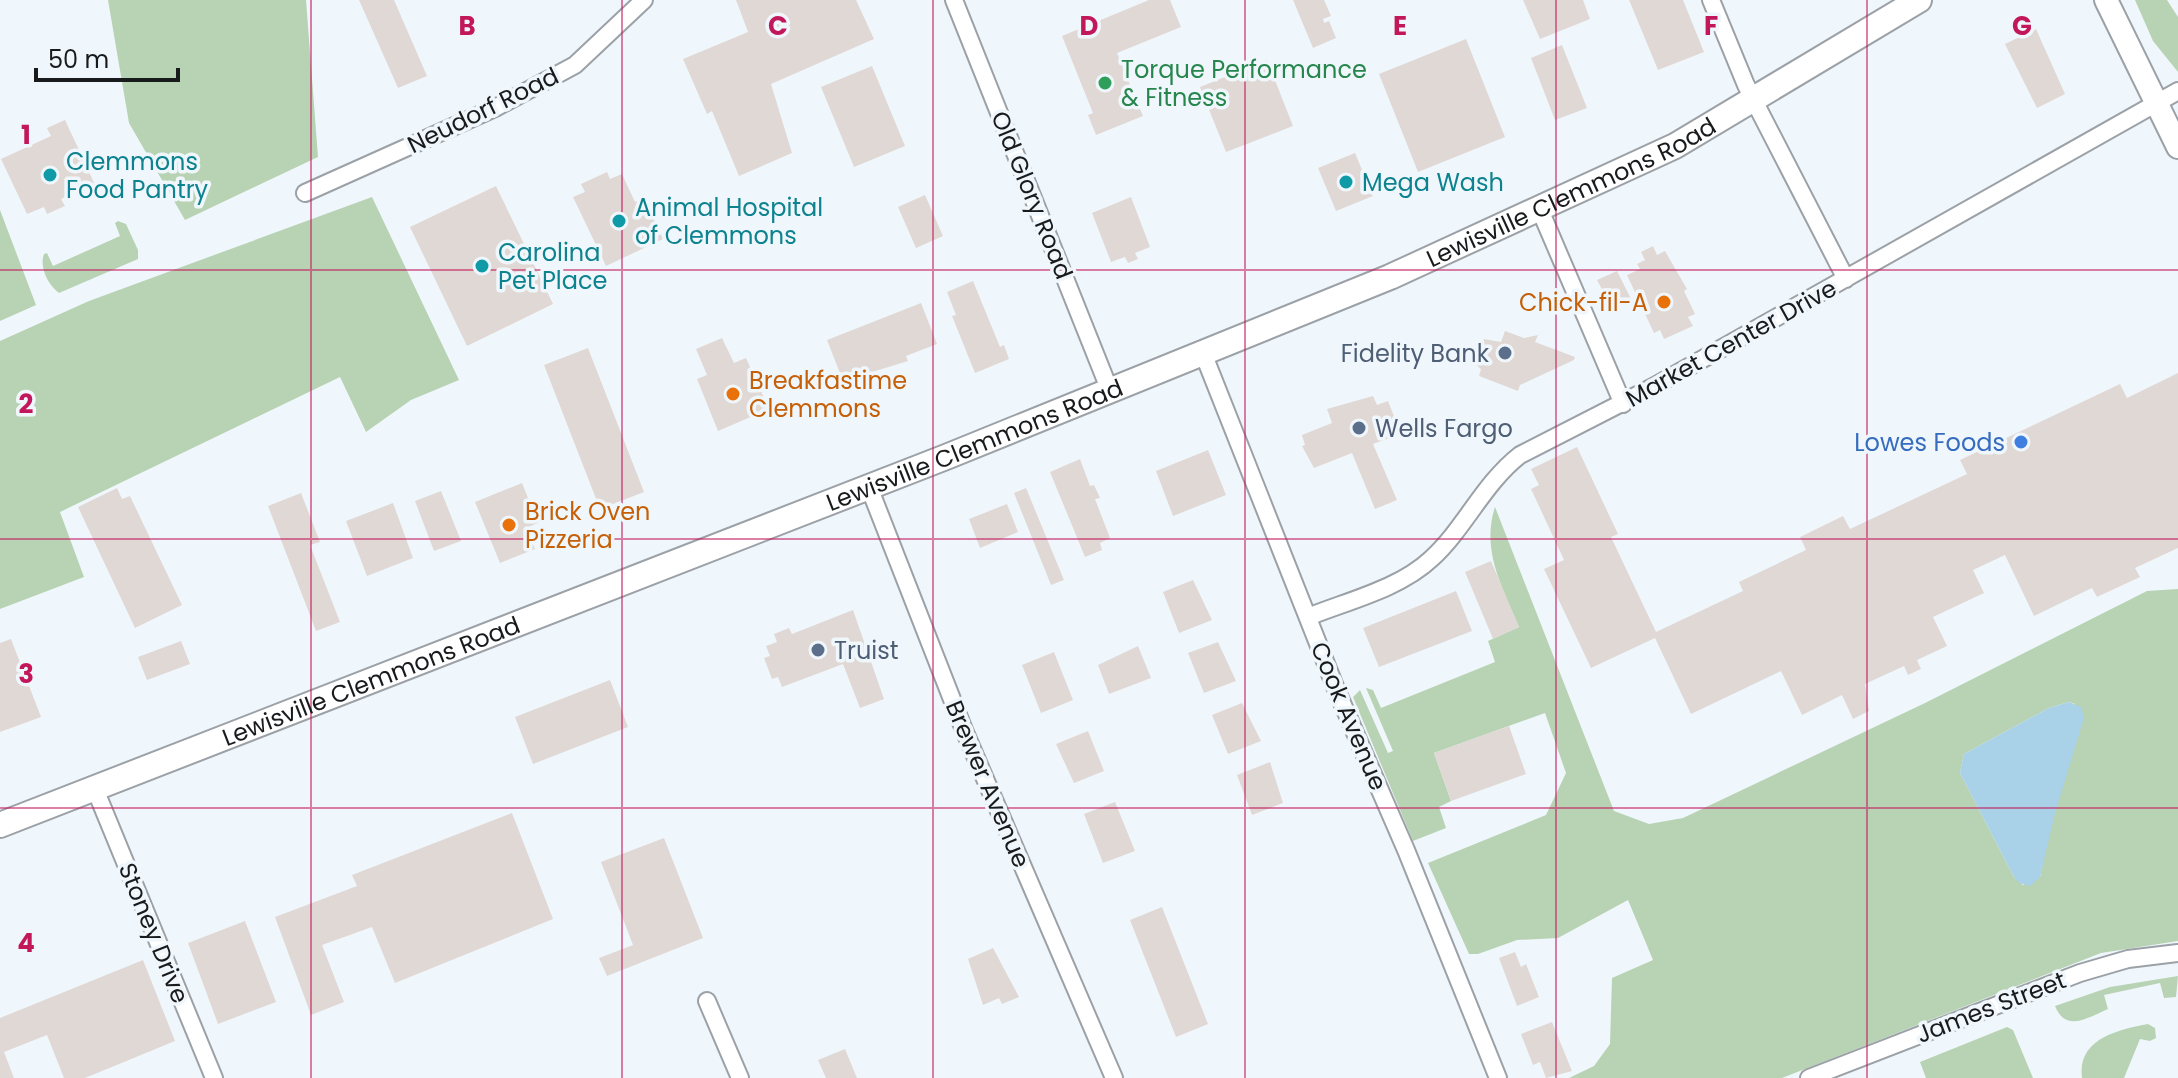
<svg xmlns="http://www.w3.org/2000/svg" width="2178" height="1078" viewBox="0 0 2178 1078" font-family="Poppins,sans-serif">
  <style>
    .green { fill: #b8d3b4; fill-rule: evenodd }
    .water { fill: #a9d1e7 }
    .building { fill: #e0d8d4 }
    .lines { fill: none; stroke-linecap: round; stroke-linejoin: round }
    .street-casing { stroke: #9ba1a6; stroke-width: 20 }
    .secondary-casing { stroke: #9ba1a6; stroke-width: 26 }
    .primary-casing { stroke: #9ba1a6; stroke-width: 28 }
    .street { stroke: #fff; stroke-width: 16 }
    .secondary { stroke: #fff; stroke-width: 22 }
    .primary { stroke: #fff; stroke-width: 24 }
    .grid { fill: none; stroke: #c2185b; stroke-width: 2; stroke-opacity: 0.55 }
    .leisure-dot { fill: #2e9e5b; stroke: #f0f7fc; stroke-width: 3 }
    .culture-dot { fill: #0f9aa8; stroke: #f0f7fc; stroke-width: 3 }
    .food-dot { fill: #e8710a; stroke: #f0f7fc; stroke-width: 3 }
    .service-dot { fill: #5c6f8a; stroke: #f0f7fc; stroke-width: 3 }
    .shop-dot { fill: #3f7fe0; stroke: #f0f7fc; stroke-width: 3 }
    .labels { text-anchor: middle; dominant-baseline: central; stroke-width: 7; stroke-linejoin: round; paint-order: stroke }
    .leisure-label { font-size: 24px; fill: #27864d; stroke: #f0f7fc; text-anchor: start }
    .street-label { font-size: 24px; fill: #181a1c; stroke: #f0f7fc }
    .culture-label { font-size: 24px; fill: #0d838f; stroke: #f0f7fc; text-anchor: start }
    .food-label { font-size: 24px; fill: #c56008; stroke: #f0f7fc; text-anchor: start }
    .service-label { font-size: 24px; fill: #4e5e75; stroke: #f0f7fc; text-anchor: start }
    .shop-label { font-size: 24px; fill: #366cbe; stroke: #f0f7fc; text-anchor: end }
    .grid-label { font-size: 26px; text-anchor: middle; font-weight: bold; fill: #c2185b; stroke: #f0f7fc; stroke-width: 7; stroke-linejoin: round; paint-order: stroke }
  </style>
  <rect width="100%" height="100%" fill="#f0f7fc"/>
  <!-- green -->
  <path class="green" d="M108 0H306L318 157 185 220 129 123Z
    M2135 0H2167L2178 17V72L2153 41Z
    M372 197 459 380 411 400 366 432 340 377 60 512 84 577 0 609V341L89 301Z
    M0 210 36 305 0 321Z
    M118 221 126 224 138 250V259L59 293C48 285 39 267 44 254L47 253 53 266 120 236 115 223Z
    M1495 507 1614 811 1649 824 1683 818 1925 703 2147 591 2178 589V941L2101 953 1782 1078H1569L1594 1066 1610 1044 1612 978 1653 960 1628 900 1558 938 1517 940 1478 954H1469L1428 863 1546 815 1566 773 1545 713 1434 753 1451 801 1439 807 1446 828 1413 841 1353 697 1360 690 1388 753 1393 751 1366 688 1373 690 1381 708 1495 662 1488 641 1519 627C1502 587 1481 550 1495 507ZM2069 702 2075 704 2040 877 2023 885 2014 877 1960 773 1964 754 2049 708Z
    M2178 976 2176 997 2164 998 2160 983 2104 995 2108 1009C2087 1018 2066 1033 2055 1006L2110 987Z
    M2148 1024 2155 1028 2156 1038 2150 1041 2140 1039 2124 1078H2082C2077 1039 2117 1030 2148 1024Z
    M2007 1027 2013 1030 2033 1078H1926L1920 1062Z"/>
  <!-- water -->
  <path class="water" d="M2069 702 2081 707 2084 718 2055 813 2040 877 2030 886 2019 883 2014 877 1960 773 1964 754 2049 708Z"/>
  <!-- building -->
  <path class="building" d="M359 0H394L427 76 398 88Z
    M736 0H856L874 39 771 84 792 153 739 176 712 111 707 114 683 59 748 32Z
    M1149 0H1170L1181 27 1117 53 1143 116 1096 135 1088 115 1093 113 1062 36Z
    M1293 0H1324L1331 16 1323 19 1324 23 1329 21 1336 38 1313 48Z
    M1523 0H1583L1590 19 1540 39Z
    M1629 0H1683L1704 52 1658 70Z
    M2036 29 2065 94 2037 108 2005 44Z
    M1466 39 1505 137 1418 172 1379 74Z
    M1562 45 1587 108 1555 120 1531 58Z
    M1267 60 1293 126 1226 152 1200 87Z
    M872 66 905 146 854 167 821 87Z
    M65 120 80 152 89 148 96 163 87 167 94 183 61 199 65 206 47 214 44 207 27 214 1 159 51 136 47 128Z
    M1355 153 1373 196 1336 211 1318 168Z
    M607 172 610 179 622 174 635 202 644 198 663 239 606 266 573 197 585 192 581 184Z
    M496 186 553 304 467 346 410 227Z
    M925 195 943 236 916 248 898 207Z
    M1131 197 1150 247 1135 253 1138 259 1128 263 1125 257 1111 262 1092 213Z
    M1653 246 1657 255 1665 251 1687 289 1684 291 1695 314 1688 317 1693 326 1664 339 1660 330 1654 333 1627 275 1640 269 1637 264 1645 260 1641 252Z
    M1617 271 1631 299 1612 308 1597 280Z
    M973 281 1000 347 1004 345 1009 359 975 373 952 316 956 315 947 292Z
    M921 303 937 344 906 356 908 361 843 381 827 340Z
    M1505 331 1524 338 1538 335 1535 342 1575 357 1574 360 1520 385 1518 391 1479 376 1481 369 1475 364 1484 339 1501 342Z
    M722 338 734 363 746 358 769 409 718 431 697 379 707 375 696 349Z
    M588 348 644 492 600 509 544 365Z
    M2178 373V548L2135 568 2140 577 2097 597 2092 588 2034 616 2005 555 1973 570 1984 593 1933 617 1947 646 1917 660 1921 669 1908 675 1904 666 1865 684 1869 711 1853 719 1842 695 1802 715 1781 671 1691 714 1655 638 1591 668 1544 569 1564 560 1531 489 1539 485 1531 469 1577 447 1618 534 1611 537 1656 632 1743 591 1739 582 1806 550 1800 537 1843 516 1850 529 1967 474 1960 460 2120 384 2127 398Z
    M1373 396 1377 405 1388 401 1401 434 1373 444 1397 500 1375 509 1352 453 1314 468 1302 446 1305 445 1302 435 1332 423 1327 409Z
    M1208 450 1226 495 1173 516 1156 471Z
    M1080 459 1090 486 1094 485 1100 498 1095 499 1110 538 1100 543 1102 550 1085 557 1050 472Z
    M522 483 538 523 526 528 535 549 500 563 475 502Z
    M117 488 122 499 130 496 182 605 135 628 78 507Z
    M1026 488 1064 580 1051 585 1014 493Z
    M441 491 461 541 434 551 415 501Z
    M301 493 320 542 310 545 340 622 316 631 268 506Z
    M393 503 413 558 367 576 346 521Z
    M1007 504 1018 532 980 548 969 519Z
    M1491 561 1519 627 1493 639 1465 572Z
    M1193 580 1212 620 1179 633 1163 592Z
    M1456 591 1472 631 1379 667 1363 628Z
    M853 610 884 699 860 708 843 664 782 687 778 677 772 679 764 658 770 656 766 646 777 642 774 634 789 628 792 634Z
    M11 639 41 717 0 732V643Z
    M181 641 190 664 147 680 138 657Z
    M1218 642 1236 681 1204 693 1188 653Z
    M1138 646 1151 678 1109 694 1098 665Z
    M1054 652 1073 700 1041 713 1022 665Z
    M610 680 628 727 533 764 515 717Z
    M1242 703 1261 741 1228 754 1212 715Z
    M1509 726 1526 774 1451 801 1434 753Z
    M1088 731 1104 771 1074 783 1056 744Z
    M1270 762 1283 803 1252 815 1237 775Z
    M1115 802 1135 851 1103 863 1084 814Z
    M512 813 553 919 395 983 372 927 322 945 344 1002 311 1015 275 917 357 886 352 875Z
    M664 838 703 938 607 976 599 958 633 945 601 862Z
    M1162 907 1208 1024 1176 1037 1130 920Z
    M245 921 276 1002 218 1024 188 943Z
    M993 948 1019 997 1002 1004 999 998 983 1005 968 959Z
    M1515 952 1521 967 1526 964 1539 997 1517 1006 1499 958Z
    M143 960 175 1041 85 1078H64L47 1035 4 1052 14 1078H0V1018Z
    M1552 1022 1572 1071 1546 1078 1540 1062 1533 1065 1521 1034Z
    M845 1049 857 1078H826L818 1060Z"/>
  <g class="lines">
    <!-- street casing -->
    <g class="street-casing">
      <path id="street" d="M954 0 1110 391
        M1711 0 1746 85 1846 279
        M305 193 497 107 575 65 644 0
        M1540 210 1623 404
        M1203 353 1336 689 1406 850 1498 1078
        M869 487 964 730 1114 1078
        M1308 617C1347 601 1399 589 1431 559 1465 528 1483 484 1520 455L1653 387 2178 91
        M95 789 214 1078
        M707 1001 740 1078
        M1809 1078 2080 973 2128 959 2178 953"/>
    </g>
    <!-- secondary casing -->
    <g class="secondary-casing">
      <path id="secondary" d="M2106 0 2178 147"/>
    </g>
    <!-- primary casing -->
    <g class="primary-casing">
      <g id="primary">
        <path id="s1" d="M0 825 946 457 1390 277 1675 146 1919 0"/>
      </g>
    </g>
    <!-- street -->
    <use href="#street" class="street"/>
    <!-- secondary -->
    <use href="#secondary" class="secondary"/>
    <!-- primary -->
    <use href="#primary" class="primary"/>
  </g>
  <!-- grid -->
  <path class="grid" d="M311 0V1078M622 0V1078M933 0V1078M1245 0V1078M1556 0V1078M1867 0V1078M0 270H2178M0 539H2178M0 808H2178"/>
  <!-- markers -->
  <circle class="leisure-dot" cx="1105" cy="83" r="8"/>
  <g class="culture-dot">
    <circle cx="50" cy="175" r="8"/>
    <circle cx="1346" cy="182" r="8"/>
    <circle cx="619" cy="221" r="8"/>
    <circle cx="482" cy="266" r="8"/>
  </g>
  <g class="food-dot">
    <circle cx="1664" cy="302" r="8"/>
    <circle cx="733" cy="394" r="8"/>
    <circle cx="509" cy="525" r="8"/>
  </g>
  <g class="service-dot">
    <circle cx="1505" cy="353" r="8"/>
    <circle cx="1359" cy="428" r="8"/>
    <circle cx="818" cy="650" r="8"/>
  </g>
  <circle class="shop-dot" cx="2021" cy="442" r="8"/>
  <g class="labels">
    <!-- leisure labels -->
    <g class="leisure-label">
      <text x="1121" y="69">Torque Performance<tspan x="1121" dy="28">&amp; Fitness</tspan></text>
    </g>
    <!-- street labels -->
    <g class="street-label">
      <text transform="translate(483 110) rotate(-26)">Neudorf Road</text>
      <text stroke="none"><textPath href="#s1" startOffset="1694">Lewisville Clemmons Road</textPath></text>
      <text transform="translate(1032 195) rotate(68)">Old Glory Road</text>
      <text transform="translate(1731 343) rotate(-29)">Market Center Drive</text>
      <text stroke="none"><textPath href="#s1" startOffset="1046">Lewisville Clemmons Road</textPath></text>
      <text stroke="none"><textPath href="#s1" startOffset="398">Lewisville Clemmons Road</textPath></text>
      <text transform="translate(1349 716) rotate(67)">Cook Avenue</text>
      <text transform="translate(988 784) rotate(67)">Brewer Avenue</text>
      <text transform="translate(154 933) rotate(68)">Stoney Drive</text>
      <text transform="translate(1991 1007) rotate(-21)">James Street</text>
    </g>
    <!-- culture labels -->
    <g class="culture-label">
      <text x="66" y="161">Clemmons<tspan x="66" dy="28">Food Pantry</tspan></text>
      <text x="1362" y="182">Mega Wash</text>
      <text x="635" y="207">Animal Hospital<tspan x="635" dy="28">of Clemmons</tspan></text>
      <text x="498" y="252">Carolina<tspan x="498" dy="28">Pet Place</tspan></text>
    </g>
    <!-- food labels -->
    <g class="food-label">
      <text x="1648" y="302" text-anchor="end">Chick-fil-A</text>
      <text x="749" y="380">Breakfastime<tspan x="749" dy="28">Clemmons</tspan></text>
      <text x="525" y="511">Brick Oven<tspan x="525" dy="28">Pizzeria</tspan></text>
    </g>
    <!-- service labels -->
    <g class="service-label">
      <text x="1489" y="353" text-anchor="end">Fidelity Bank</text>
      <text x="1375" y="428">Wells Fargo</text>
      <text x="834" y="650">Truist</text>
    </g>
    <!-- shop labels -->
    <g class="shop-label">
      <text x="2005" y="442">Lowes Foods</text>
    </g>
  </g>
  <g class="grid-label">
    <text x="467" y="35">B</text>
    <text x="778" y="35">C</text>
    <text x="1089" y="35">D</text>
    <text x="1400" y="35">E</text>
    <text x="1711" y="35">F</text>
    <text x="2022" y="35">G</text>
    <text x="26" y="144">1</text>
    <text x="26" y="413">2</text>
    <text x="26" y="683">3</text>
    <text x="26" y="952">4</text>
  </g>
  <!-- scale -->
  <path d="M36 68v12h142v-12" fill="none" stroke="#181a1c" stroke-width="4"/>
  <text x="48" y="68" font-size="24" fill="#181a1c" stroke="#f0f7fc" stroke-width="6" paint-order="stroke">50 m</text>
</svg>
